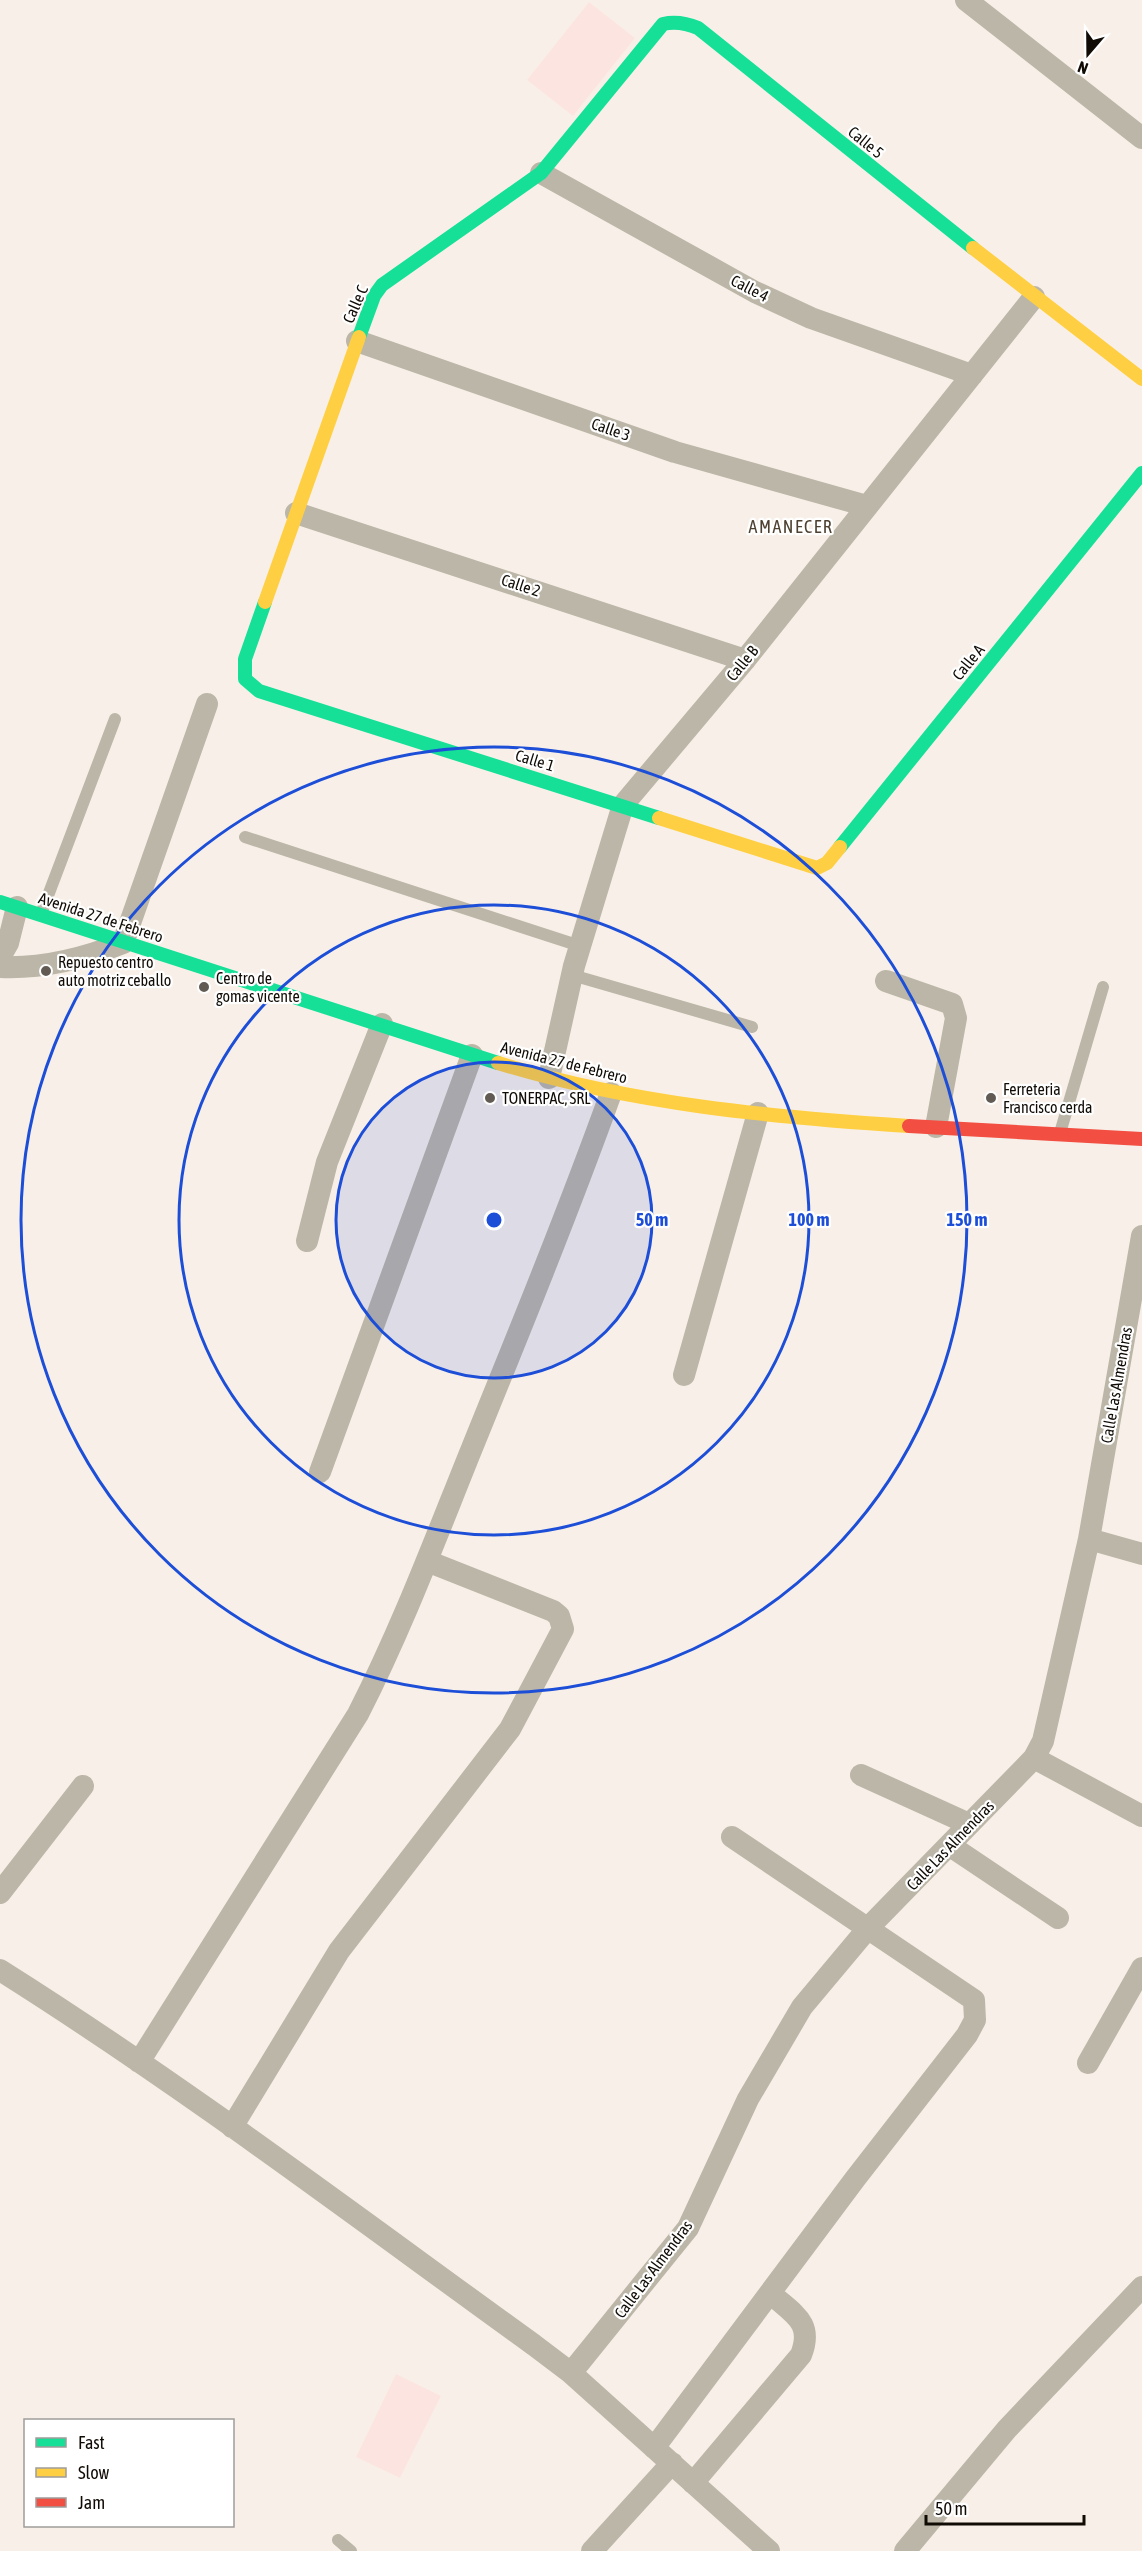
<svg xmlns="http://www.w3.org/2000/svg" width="1142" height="2551" viewBox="0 0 1142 2551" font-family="'Asap Condensed',sans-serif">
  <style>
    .green { fill: #fce5e0 }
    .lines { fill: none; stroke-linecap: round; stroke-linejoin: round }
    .lane { stroke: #bbb6a7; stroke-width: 12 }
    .street { stroke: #bbb6a7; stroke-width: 22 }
    .fast { stroke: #16e098; stroke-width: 14 }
    .slow { stroke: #ffcf43; stroke-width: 14 }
    .jam { stroke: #f24e42; stroke-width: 14 }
    .ring { fill: none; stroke: #1d4ed8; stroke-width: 3 }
    .poi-dot { fill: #615b54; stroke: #fff; stroke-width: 2 }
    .labels { text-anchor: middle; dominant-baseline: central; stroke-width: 4.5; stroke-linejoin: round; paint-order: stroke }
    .street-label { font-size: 16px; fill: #100b05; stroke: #fff }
    .poi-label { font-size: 16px; fill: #100b05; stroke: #fff; text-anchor: start }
    .neighbourhood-label { font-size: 18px; letter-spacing: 1.5px; fill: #4e4132; stroke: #fff }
    .centre { fill: #1d4ed8; stroke: #fff; stroke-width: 3 }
    .ring-label { font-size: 18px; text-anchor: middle; font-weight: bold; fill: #1d4ed8; stroke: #fff; stroke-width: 4.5; stroke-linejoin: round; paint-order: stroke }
  </style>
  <rect width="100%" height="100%" fill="#f8f0e8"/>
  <!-- green -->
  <path class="green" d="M589 2 635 38 573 116 527 80Z
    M396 2374 441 2396 400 2478 356 2457Z"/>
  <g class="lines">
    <!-- lane -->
    <path class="lane" d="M245 837 580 946
      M41 914 115 719
      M572 975 752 1027
      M1060 1133 1103 987
      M338 2540 351 2551"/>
    <!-- street -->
    <path class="street" d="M966 0 1142 138
      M541 173 755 292 811 318 972 375
      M357 341 675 452 867 506
      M296 513 745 660
      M0 957 8 943 17 907
      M0 967C42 969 85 958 123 943L207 704
      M886 981 952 1004 956 1018 936 1127
      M549 1078 574 966 623 805 745 660 1034 297
      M307 1241 327 1162 382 1024
      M684 1375 758 1113
      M320 1472 472 1055
      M1089 1539 1142 1554
      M1034 1758 1142 1816
      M861 1775 969 1824
      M949 1845 1058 1918
      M0 1893 83 1786
      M0 1970C184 2086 358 2218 534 2345L571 2373 769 2551
      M139 2062 358 1714C402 1628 436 1537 472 1448 520 1330 568 1212 611 1093
      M1088 2063 1142 1968
      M232 2127 339 1951 510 1729 563 1629 559 1616 553 1611 427 1561
      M571 2373 688 2228 748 2099 802 2007 869 1927 1034 1758 1043 1741 1089 1539 1142 1236
      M654 2448 855 2179 967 2035 975 2020 974 2000 732 1837
      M693 2483 801 2355C814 2322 793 2314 770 2293
      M592 2551 672 2463
      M905 2551 1007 2429 1142 2287"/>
    <!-- fast -->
    <path class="fast" d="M359 337 374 296 382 285 541 173 663 24C676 21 686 23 698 28L973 248
      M265 602 245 659V679L259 691 659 818
      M840 847 1142 473
      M0 902 498 1063"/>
    <!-- slow -->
    <path class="slow" d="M973 248 1142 379
      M265 602 359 337
      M659 818 817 868 827 863 840 847
      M498 1063C631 1104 770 1117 909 1126"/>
    <!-- jam -->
    <path class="jam" d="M909 1126 1142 1139"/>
  </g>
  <!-- distance rings -->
  <circle cx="494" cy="1220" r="158" fill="#1d4ed8" fill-opacity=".12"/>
  <g class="ring">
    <circle cx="494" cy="1220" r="158"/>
    <circle cx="494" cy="1220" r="315"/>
    <circle cx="494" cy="1220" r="473"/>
  </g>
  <!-- markers -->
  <g class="poi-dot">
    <circle cx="46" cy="971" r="6"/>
    <circle cx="204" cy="987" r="6"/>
    <circle cx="490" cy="1098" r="6"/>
    <circle cx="991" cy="1098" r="6"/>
  </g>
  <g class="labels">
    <!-- street labels -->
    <g class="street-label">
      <text transform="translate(866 142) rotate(39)">Calle 5</text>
      <text transform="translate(750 288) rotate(27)">Calle 4</text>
      <text transform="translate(355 304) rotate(-66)">Calle C</text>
      <text transform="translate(611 429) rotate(19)">Calle 3</text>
      <text transform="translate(521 585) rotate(18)">Calle 2</text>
      <text transform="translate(968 662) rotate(-51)">Calle A</text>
      <text transform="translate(742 663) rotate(-51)">Calle B</text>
      <text transform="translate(535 760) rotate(17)">Calle 1</text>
      <text transform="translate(101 917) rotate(18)">Avenida 27 de Febrero</text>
      <text transform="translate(564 1062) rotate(14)">Avenida 27 de Febrero</text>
      <text transform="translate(1116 1385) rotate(-80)">Calle Las Almendras</text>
      <text transform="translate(950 1845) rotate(-46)">Calle Las Almendras</text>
      <text transform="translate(653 2269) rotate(-53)">Calle Las Almendras</text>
    </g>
    <!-- poi labels -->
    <g class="poi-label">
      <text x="58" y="962">Repuesto centro<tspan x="58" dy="18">auto motriz ceballo</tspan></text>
      <text x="216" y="978">Centro de<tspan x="216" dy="18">gomas vicente</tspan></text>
      <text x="1003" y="1089">Ferreteria<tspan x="1003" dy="18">Francisco cerda</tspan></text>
      <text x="502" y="1098">TONERPAC, SRL</text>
    </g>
    <!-- neighbourhood labels -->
    <g class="neighbourhood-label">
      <text x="791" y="526">AMANECER</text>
    </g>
  </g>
  <circle cx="494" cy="1220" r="9" class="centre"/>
  <g class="ring-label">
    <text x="652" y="1226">50 m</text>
    <text x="809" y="1226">100 m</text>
    <text x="967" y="1226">150 m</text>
  </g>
  <!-- legend -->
  <rect x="24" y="2419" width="210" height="108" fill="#ffffff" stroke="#9f9d9b" stroke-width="1.5"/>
  <rect x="36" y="2438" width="30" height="9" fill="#16e098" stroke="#9f9d9b" stroke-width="1.5"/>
  <text x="78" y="2449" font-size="18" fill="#100b05">Fast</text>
  <rect x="36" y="2468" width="30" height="9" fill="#ffcf43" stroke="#9f9d9b" stroke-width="1.5"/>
  <text x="78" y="2479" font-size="18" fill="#100b05">Slow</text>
  <rect x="36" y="2498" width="30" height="9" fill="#f24e42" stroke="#9f9d9b" stroke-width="1.5"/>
  <text x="78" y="2509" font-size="18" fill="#100b05">Jam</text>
  <!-- north arrow -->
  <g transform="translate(1088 54) rotate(200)" stroke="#ffffff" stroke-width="4.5" paint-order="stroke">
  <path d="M0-4.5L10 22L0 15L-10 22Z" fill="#100b05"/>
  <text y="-9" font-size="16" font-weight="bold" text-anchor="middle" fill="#100b05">N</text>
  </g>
  <!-- scale -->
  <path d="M926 2515v9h158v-9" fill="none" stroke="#100b05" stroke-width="3"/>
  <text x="935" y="2515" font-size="18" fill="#100b05" stroke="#ffffff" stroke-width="4.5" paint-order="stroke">50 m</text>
</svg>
